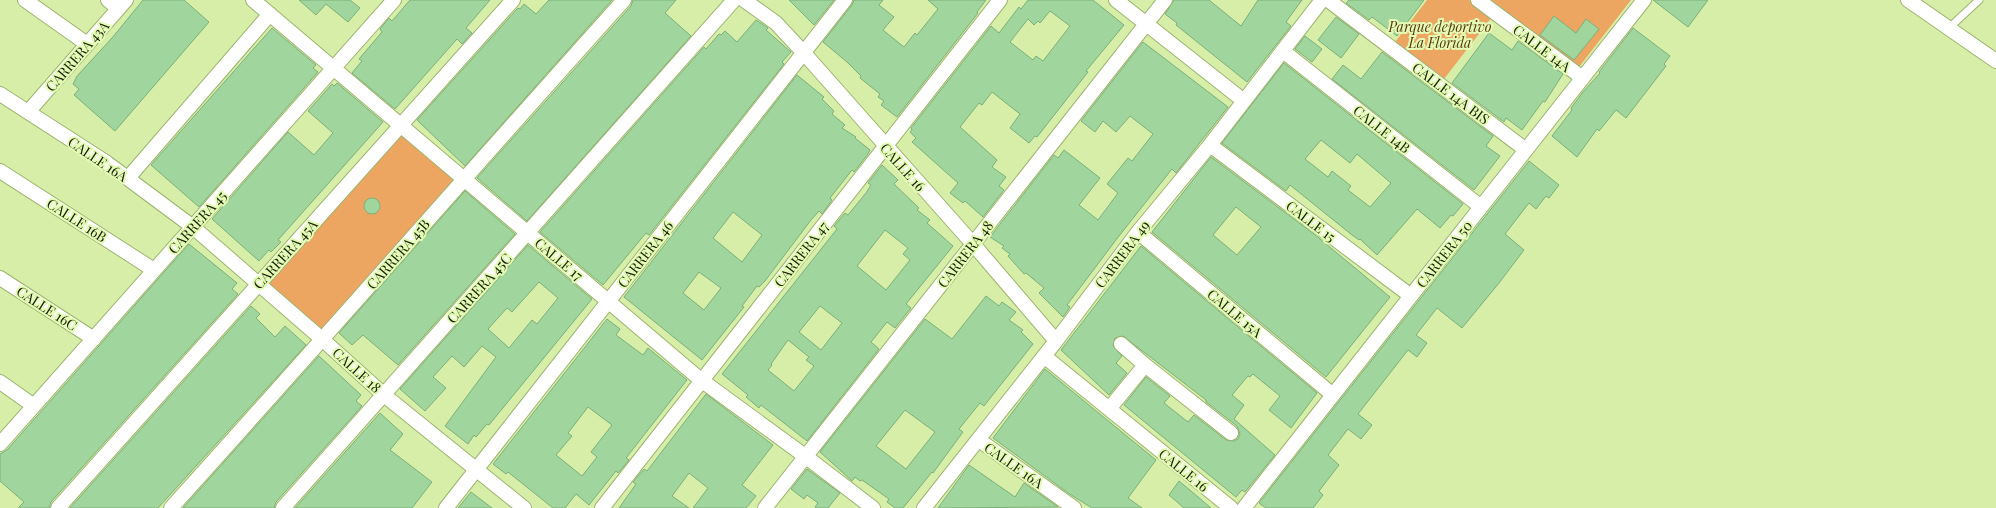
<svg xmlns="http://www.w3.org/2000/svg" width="1996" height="508" viewBox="0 0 1996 508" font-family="'Playfair Display',serif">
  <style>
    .green { fill: #eda662 }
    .building { fill: #a0d59d; stroke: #7cb07a; fill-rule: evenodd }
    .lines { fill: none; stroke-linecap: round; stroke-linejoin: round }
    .lane-casing { stroke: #9eb470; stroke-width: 9 }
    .street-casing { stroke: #9eb470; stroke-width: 16 }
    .lane { stroke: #fff; stroke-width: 7 }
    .street { stroke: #fff; stroke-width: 14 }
    .labels { text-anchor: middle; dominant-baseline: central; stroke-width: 4; stroke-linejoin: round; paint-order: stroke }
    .park-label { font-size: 14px; font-style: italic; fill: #5d3913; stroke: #e3fbb4 }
    .street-label { font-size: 14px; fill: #182005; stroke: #e3fbb4 }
  </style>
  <rect width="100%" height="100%" fill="#d6eea8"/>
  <!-- green -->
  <path class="green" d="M1427 0H1469L1492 17 1444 79 1395 42Z
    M1489 0H1631L1579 67Z
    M400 124 464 179 323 340 258 285Z"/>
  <!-- building -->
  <path class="building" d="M143 0H184L209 22 115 131 74 95 79 89 73 84 77 76 112 38Z
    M299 0H350L360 8 348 22 326 4 316 15Z
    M410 0H490L466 28 472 33 462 44 457 39 395 109 352 73 362 61 359 59 382 32 380 29 389 18 392 21Z
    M549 0H612L465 166 417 120 518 8 520 9 524 4 536 14Z
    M633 0H676L665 13 691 36 527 221 477 178 631 6Z
    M789 0H834L814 25Z
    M854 0H883L879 5 894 17 883 30 904 47 915 33 917 35 938 9 928 0H986L977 12 978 13 897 117 881 105 884 101 878 97 880 94 860 78 861 76 847 62 823 42 852 5Z
    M1028 0H1093L1124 25 1086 71 1088 72 1037 137 1035 136 1029 143 1010 128 1020 114 992 92 982 105 979 103 960 127 997 160 992 167 1006 177 999 186 1004 190 983 217 965 201 963 203 950 193 958 183 912 142 916 138 910 132 912 130 911 128 991 26 999 33 1019 7 1021 9ZM1050 11 1070 26 1043 61 1036 56 1033 60 1010 42 1028 19 1034 25 1038 21 1040 23Z
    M1174 0H1209L1241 26 1258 0H1302L1286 22 1291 26 1247 82 1176 25 1177 23 1165 14Z
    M1349 0H1424L1397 36 1372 17 1369 20 1346 3Z
    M1653 0H1708L1688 27Z
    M1554 16 1576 33 1586 19 1599 29 1574 60 1540 35Z
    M1336 17 1359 34 1341 58 1318 40Z
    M756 20 768 28 766 30 791 52 782 62 784 64 649 235 646 233 603 285 540 232 704 47 706 49 719 34 721 35 725 31 737 42Z
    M272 28 316 65 313 68 318 72 199 207 151 165Z
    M1633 28 1670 56 1664 64 1666 66 1626 118 1616 110 1599 131 1597 129 1577 157 1552 136 1572 110 1571 108 1583 92 1600 73 1599 72Z
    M1489 33 1512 50 1518 41 1563 74 1545 102 1543 101 1522 130 1506 118 1504 122 1452 83Z
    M1305 36 1322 49 1312 62 1295 49Z
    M1143 42 1228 107 1176 173 1172 169 1119 236 1067 305 1070 307 1063 317 1039 293 1044 288 1026 273 1024 274 1008 256 1010 254 1002 248 1004 246 990 237 1054 155 1058 158 1064 150 1100 178 1079 205 1098 220 1118 193 1107 184 1128 158 1132 161 1153 134 1130 116 1116 132 1103 121 1095 132 1081 121Z
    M1382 52 1493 136 1486 146 1500 156 1474 190 1332 79 1343 65 1361 79Z
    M1284 63 1463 204 1453 216 1451 215 1440 228 1417 209 1377 255 1360 239 1359 240 1352 235 1290 185 1286 191 1222 143ZM1321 140 1350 163 1357 154 1391 183 1370 207 1348 190 1351 186 1332 171 1328 177 1305 159Z
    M797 75 824 97 822 99 834 111 832 114 845 125 842 128 856 137 855 138 870 150 868 154 854 172 852 170 830 198 832 200 822 214 819 211 811 220 765 281 759 287 757 286 742 306 744 307 702 360 624 297ZM733 212 762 235 742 262 713 238ZM699 272 721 288 704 310 683 293Z
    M337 83 383 122 278 240 281 242 271 252 269 250 259 261 212 219 288 132 314 155 333 133 308 111 332 84 334 86Z
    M1211 157 1314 234 1390 297 1326 377 1152 232ZM1236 207 1261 227 1237 255 1213 235Z
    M1529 161 1559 185 1549 198 1546 196 1536 209 1529 203 1505 234 1524 250 1499 283 1462 328 1437 308 1416 335 1427 343 1417 357 1408 350 1358 414 1372 425 1361 439 1348 429 1328 455 1339 465 1319 491 1323 495 1313 508H1266L1259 503Z
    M882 165 898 180 894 184 919 208 917 210 930 220 927 223 953 246 906 304 911 308 895 328 887 322 871 342 879 349 807 441 761 405 759 408 746 397 748 395 722 374 837 229 834 226 845 213 848 215 866 193 871 185 868 183ZM885 230 908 248 903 254 910 260 886 290 857 266ZM820 306 842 323 821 350 799 332ZM788 340 809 357 806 360 814 366 794 391 768 370 772 365 771 364Z
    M465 191 515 234 398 365 363 335 352 345 339 333Z
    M364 206a8 8 0 1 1 16 0a8 8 0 1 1-16 0Z
    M189 244 237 283 232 289 238 294 51 502 49 508H18L24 502 0 481V454L7 450Z
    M528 245 592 299 489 425 487 424 476 437 474 435 468 444 445 426 496 357 482 346 464 367 452 356 433 377 446 388 425 411 400 389ZM539 282 558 298 537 324 532 320 509 348 488 329 507 308 512 312Z
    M1141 246 1317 393 1291 428 1269 410 1280 396 1253 374 1250 377 1248 376 1232 395 1244 405 1234 419 1275 455 1245 492 1242 490 1236 497 1124 405 1146 377 1170 396 1164 403 1188 422 1194 415 1226 440 1234 441 1238 439 1240 434 1237 426 1206 402V400L1123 336 1115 338 1113 346 1122 356 1116 363 1127 373 1109 395 1061 350Z
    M986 296 999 306 1002 302 1016 312 1009 320 1023 330 1021 332 1033 344 984 406 980 403 959 429 963 432 933 473 932 472 903 508H895L887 502 889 499 862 480 860 481 855 477 852 481 820 452 925 319 952 339ZM905 410 935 432 906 469 876 446Z
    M251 306 260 314 256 318 275 337 285 326 306 345 158 508H70Z
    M607 319 620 329 616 335 643 355 648 348 687 380 626 458 629 460 618 473 616 471 589 505 576 494 565 508H553L508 472 506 474 493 464ZM588 407 612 425 591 452 597 457 582 476 556 455 572 436 568 433Z
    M319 356 361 395 356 401 362 406 276 502 274 508H183Z
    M1045 369 1156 460 1128 498 1142 508H1092L1068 493 993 438Z
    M706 394 773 445 742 485 756 496 746 508H693L708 488 689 473 672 496 689 508H619L636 484 633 482 644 469 647 471Z
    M380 413 403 434 390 450 432 482 412 508H295Z
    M969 465 1015 497 1024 483 1058 507 938 508Z
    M807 469 840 493 828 508H817L815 507 818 503 807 495 804 499 791 489Z
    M1179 481 1191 491 1211 508H1184L1169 495Z
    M471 492 492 508H458Z"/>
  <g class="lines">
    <!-- lane casing -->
    <g class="lane-casing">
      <path id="lane" d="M1949 28 1979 0"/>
    </g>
    <!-- street casing -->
    <g class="street-casing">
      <path id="street" d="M25 0 87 44
        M108 0 118 8
        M253 0 701 380 805 456 873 508
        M744 0 776 23 803 52 973 244 1056 341
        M1116 0 1244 101
        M1328 0 1526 150
        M1478 0 1576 73 1582 79
        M1908 0 1996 61
        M1283 51 1481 207
        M0 94 107 163 193 227 323 340 384 395 524 508
        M28 112 126 0
        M1210 145 1411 296
        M0 171 154 270
        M128 178 270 14
        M1138 232 1333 395
        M0 278 94 339
        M1044 356 1231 508
        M1145 365 1231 433
        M0 382 34 406
        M1109 409 1145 365 1121 344
        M979 440 1074 508
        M0 444 394 0
        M58 508 513 0
        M171 508C323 340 472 169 624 0
        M283 508 734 0
        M446 508 845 0
        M602 508 1000 0
        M765 508 1165 0
        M924 508 1056 341 1138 232 1210 145 1322 0
        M1244 508 1644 0"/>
    </g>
    <!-- lane -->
    <use href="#lane" class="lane"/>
    <!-- street -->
    <use href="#street" class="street"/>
  </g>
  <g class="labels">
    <!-- park labels -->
    <g class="park-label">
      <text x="1440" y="26">Parque deportivo<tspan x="1440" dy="16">La Florida</tspan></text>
    </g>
    <!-- street labels -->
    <g class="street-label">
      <text transform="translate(1542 48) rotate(37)">CALLE 14A</text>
      <text transform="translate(77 56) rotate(-49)">CARRERA 43A</text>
      <text transform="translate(1451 93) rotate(37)">CALLE 14A BIS</text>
      <text transform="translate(1382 129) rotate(38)">CALLE 14B</text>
      <text transform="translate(98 159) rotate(34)">CALLE 16A</text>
      <text transform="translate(903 167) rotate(48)">CALLE 16</text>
      <text transform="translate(77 220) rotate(33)">CALLE 16B</text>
      <text transform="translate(1311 221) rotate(37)">CALLE 15</text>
      <text transform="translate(197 222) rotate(-48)">CARRERA 45</text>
      <text transform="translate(285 254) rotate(-48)">CARRERA 45A</text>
      <text transform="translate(398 254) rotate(-49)">CARRERA 45B</text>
      <text transform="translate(645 254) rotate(-52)">CARRERA 46</text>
      <text transform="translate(801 254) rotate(-52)">CARRERA 47</text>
      <text transform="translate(965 254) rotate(-52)">CARRERA 48</text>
      <text transform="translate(1122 254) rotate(-53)">CARRERA 49</text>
      <text transform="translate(1444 254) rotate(-52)">CARRERA 50</text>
      <text transform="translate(559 259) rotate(40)">CALLE 17</text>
      <text transform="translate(479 288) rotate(-48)">CARRERA 45C</text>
      <text transform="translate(47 308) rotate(33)">CALLE 16C</text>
      <text transform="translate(1235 313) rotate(40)">CALLE 15A</text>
      <text transform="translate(357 370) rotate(42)">CALLE 18</text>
      <text transform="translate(1014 465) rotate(35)">CALLE 16A</text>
      <text transform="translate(1184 470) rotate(39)">CALLE 16</text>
    </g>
  </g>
</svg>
